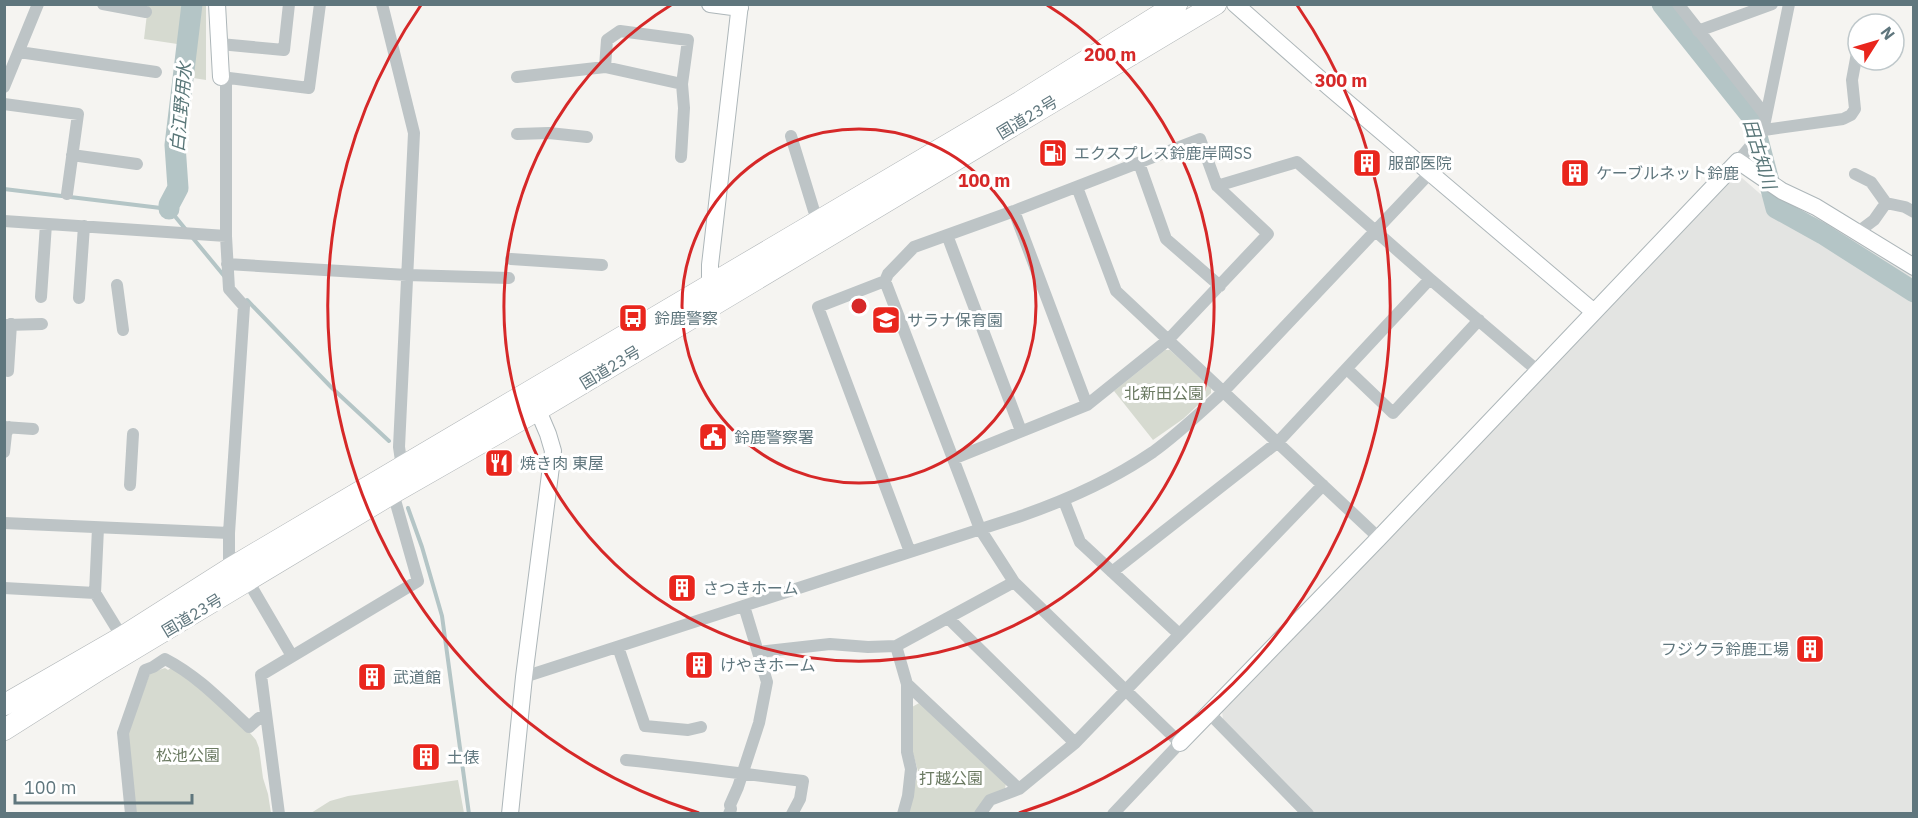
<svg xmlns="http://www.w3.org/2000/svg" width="1918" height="818" viewBox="0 0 1918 818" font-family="'IBM Plex Sans','Noto Sans JP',sans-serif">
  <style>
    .built { fill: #e3e4e2 }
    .green { fill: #d6dad0 }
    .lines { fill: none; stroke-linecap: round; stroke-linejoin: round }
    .stream { stroke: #b4c5c6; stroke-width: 4 }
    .river { stroke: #b4c5c6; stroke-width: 21 }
    .secondary-casing { stroke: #adb6b9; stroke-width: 18 }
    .highway-casing { stroke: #b1b6b8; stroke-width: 22 }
    .street { stroke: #bdc4c6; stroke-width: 12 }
    .secondary { stroke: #fff; stroke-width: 16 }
    .highway { stroke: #fff; stroke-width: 21 }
    .ring { fill: none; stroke: #d62828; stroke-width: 3 }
    .labels { text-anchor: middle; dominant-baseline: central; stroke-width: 6; stroke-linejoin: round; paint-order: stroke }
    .street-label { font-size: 16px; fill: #5f767d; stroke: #fff }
    .poi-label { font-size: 16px; fill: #5f767d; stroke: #fff; text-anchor: start }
    .park-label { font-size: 16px; fill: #6b7a62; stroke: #fff }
    .water-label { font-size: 18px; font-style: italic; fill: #5a7779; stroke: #fff }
    .centre { fill: #d62828; stroke: #fff; stroke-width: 3 }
    .ring-label { font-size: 18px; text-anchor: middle; font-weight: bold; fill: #d62828; stroke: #fff; stroke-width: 6; stroke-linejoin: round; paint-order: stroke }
  </style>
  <rect width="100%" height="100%" fill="#f5f4f1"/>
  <!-- built -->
  <path class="built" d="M1742 178 1765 198 1767 194 1797 213 1825 220 1913 276V813H1314L1223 720 1222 710 1727 181Z"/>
  <!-- green -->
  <path class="green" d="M148 5H189L184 45 144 39Z
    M196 5H206V80L187 77Z
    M1165 350H1170L1211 388V393L1183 419 1153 440 1114 391Z
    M165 668 168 670 171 668 197 683 250 733 256 740 259 748 263 778 268 794 271 813H133L127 735 150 673Z
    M921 702 1006 783 1005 789 985 798 974 813 908 814 918 771 912 750V707Z
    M458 780 464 813H311L330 801 348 796Z"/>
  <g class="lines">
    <!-- stream -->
    <path class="stream" d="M4 189 169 209 187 231
      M192 237 225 277
      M247 300 332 388 389 441
      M408 508 422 547 442 616 469 814"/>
    <!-- river -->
    <path class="river" d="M1662 4 1752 117 1776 208 1823 234 1914 292
      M169 209V205L178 188 175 145 192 4"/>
    <!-- secondary casing -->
    <g class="secondary-casing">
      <path id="secondary" d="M217 4 221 77
        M710 4 740 8
        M1235 4 1329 87 1594 312
        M716 294 710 284V265L740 4
        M1180 743 1379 538 1738 161 1782 191 1816 207 1914 267
        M510 814 524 677 553 451 548 434 534 401"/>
    </g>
    <!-- highway casing -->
    <g class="highway-casing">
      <path id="highway" d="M4 705 122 637 229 569 493 413 1020 102 1177 4
        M4 730 102 668 393 493 538 410 1216 4"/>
    </g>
    <!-- street -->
    <path class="street" d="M103 4 146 12
      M382 4 414 133 399 447 402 467
      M1678 4 1766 116
      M1698 31 1772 4
      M220 44 284 50 289 4
      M19 52 156 72
      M605 67 607 40 620 31 688 40 682 84 684 108 681 157
      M221 77 309 88 320 4
      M517 77 605 67 682 84
      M226 78V236L229 289 244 306 229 533V569
      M4 87 38 4
      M4 104 78 114 67 194
      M1764 130 1843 119 1851 115 1855 109 1852 80 1857 53
      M517 134 549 133 587 137
      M791 136 814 211
      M72 155 137 164
      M1738 161 1763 131 1789 4
      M1139 163 1166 239 1220 286
      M1855 174 1871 182 1886 203
      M1217 186 1297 162 1430 279 1538 371
      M1077 187 1116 291 1379 538
      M1014 211 1087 405
      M4 221 226 236
      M1858 232 1874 220 1886 203 1905 207 1914 212
      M947 235 1021 431
      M511 259 602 265
      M227 264 407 275 509 278
      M885 281 980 529 1014 582 1180 743 1113 814
      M117 285 123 330
      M41 297 46 224
      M79 298 84 226
      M6 325 42 324
      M1347 369 1393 413 1479 320
      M8 371 11 324
      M4 427 33 429
      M4 452 6 434 9 427
      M130 485 133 434
      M1064 501 1080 542 1179 634
      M4 523 229 533
      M98 528 95 593 122 637
      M910 552 818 307 885 281 888 274 914 247 1014 211 1200 139 1217 186 1268 234 1168 340 1087 405 953 459
      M1112 572 1278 442 1430 279
      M248 581 292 656
      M4 588 95 593
      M948 618 1075 743
      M896 646 907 684V752L911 769 908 796 903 814
      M618 647 645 726 688 730 701 727
      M759 652 830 644 868 647 896 646 1014 582
      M524 677 1021 516C1067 500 1112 480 1153 452 1178 434 1200 413 1223 392L1430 173
      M907 684 1019 789
      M1209 713 1308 814
      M626 760C685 766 744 774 803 781L800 799 792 814
      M131 814 123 733 145 670 153 667 165 659C198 676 222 702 249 727L259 718 266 715
      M279 814 261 675 418 581 393 493
      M729 814 731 809 730 805 738 787 759 723 767 682 744 606
      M980 814 990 800 1019 789 1075 743 1323 485"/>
    <!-- secondary -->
    <use href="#secondary" class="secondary"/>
    <!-- highway -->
    <use href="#highway" class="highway"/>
  </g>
  <!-- distance rings -->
  <g class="ring">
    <circle cx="859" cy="306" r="177"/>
    <path d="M1047 5A355 355 0 1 1 671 5"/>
    <path d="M699 813A532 532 0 0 1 421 5M1297 5A532 532 0 0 1 1019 813"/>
  </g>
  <!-- icons -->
  <defs>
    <g id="fuel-square" transform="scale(1.5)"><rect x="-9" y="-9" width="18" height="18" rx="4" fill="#e9261d" stroke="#fff"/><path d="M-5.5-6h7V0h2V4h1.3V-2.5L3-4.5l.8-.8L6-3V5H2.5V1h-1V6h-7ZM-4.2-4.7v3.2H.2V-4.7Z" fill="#fff"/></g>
    <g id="building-square" transform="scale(1.5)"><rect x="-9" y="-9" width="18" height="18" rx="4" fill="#e9261d" stroke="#fff"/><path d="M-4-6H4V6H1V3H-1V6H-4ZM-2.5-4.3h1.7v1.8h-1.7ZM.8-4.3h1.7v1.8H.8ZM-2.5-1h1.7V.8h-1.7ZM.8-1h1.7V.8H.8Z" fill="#fff"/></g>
    <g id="bus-square" transform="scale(1.5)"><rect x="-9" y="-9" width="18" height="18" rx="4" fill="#e9261d" stroke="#fff"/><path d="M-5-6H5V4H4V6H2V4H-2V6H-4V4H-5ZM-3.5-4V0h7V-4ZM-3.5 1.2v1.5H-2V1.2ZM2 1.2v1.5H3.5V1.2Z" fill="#fff"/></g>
    <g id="school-square" transform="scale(1.5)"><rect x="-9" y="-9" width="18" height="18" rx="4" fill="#e9261d" stroke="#fff"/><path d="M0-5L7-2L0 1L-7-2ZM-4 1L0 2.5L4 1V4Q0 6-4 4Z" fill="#fff"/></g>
    <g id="civic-square" transform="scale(1.5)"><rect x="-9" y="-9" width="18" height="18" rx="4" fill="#e9261d" stroke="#fff"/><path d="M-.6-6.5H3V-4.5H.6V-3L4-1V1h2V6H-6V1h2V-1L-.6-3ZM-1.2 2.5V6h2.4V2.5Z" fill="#fff"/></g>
    <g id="restaurant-square" transform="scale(1.5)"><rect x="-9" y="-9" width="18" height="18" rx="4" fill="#e9261d" stroke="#fff"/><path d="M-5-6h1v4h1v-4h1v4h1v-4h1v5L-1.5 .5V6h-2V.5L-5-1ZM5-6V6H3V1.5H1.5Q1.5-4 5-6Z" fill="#fff"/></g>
  </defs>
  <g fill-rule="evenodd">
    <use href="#fuel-square" x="1053" y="153"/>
    <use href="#building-square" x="1367" y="163"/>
    <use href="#building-square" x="1575" y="173"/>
    <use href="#bus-square" x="633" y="318"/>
    <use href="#school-square" x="886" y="320"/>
    <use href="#civic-square" x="713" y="437"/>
    <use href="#restaurant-square" x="499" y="463"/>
    <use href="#building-square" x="682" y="588"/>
    <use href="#building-square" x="1810" y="649"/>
    <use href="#building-square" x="699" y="665"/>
    <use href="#building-square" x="372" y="677"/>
    <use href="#building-square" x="426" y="757"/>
  </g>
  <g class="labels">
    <!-- street labels -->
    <g class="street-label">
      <text transform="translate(1027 117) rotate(-31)">国道23号</text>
      <text transform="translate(610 367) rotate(-31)">国道23号</text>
      <text transform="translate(192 615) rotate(-31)">国道23号</text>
    </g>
    <!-- poi labels -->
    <g class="poi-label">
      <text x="1074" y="153">エクスプレス鈴鹿岸岡SS</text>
      <text x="1388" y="163">服部医院</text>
      <text x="1596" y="173">ケーブルネット鈴鹿</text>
      <text x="654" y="318">鈴鹿警察</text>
      <text x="907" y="320">サラナ保育園</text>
      <text x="734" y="437">鈴鹿警察署</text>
      <text x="520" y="463">焼き肉 東屋</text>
      <text x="703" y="588">さつきホーム</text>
      <text x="1789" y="649" text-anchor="end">フジクラ鈴鹿工場</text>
      <text x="720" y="665">けやきホーム</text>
      <text x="393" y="677">武道館</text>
      <text x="447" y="757">土俵</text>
    </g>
    <!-- park labels -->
    <g class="park-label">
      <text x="1164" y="393">北新田公園</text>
      <text x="188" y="755">松池公園</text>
      <text x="951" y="778">打越公園</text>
    </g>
    <!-- water labels -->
    <g class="water-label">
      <text transform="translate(181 107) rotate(-85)">白江野用水</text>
      <text transform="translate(1760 154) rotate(73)">田古知川</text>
    </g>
  </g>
  <circle cx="859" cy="306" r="9" class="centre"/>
  <g class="ring-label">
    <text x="1110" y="61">200 m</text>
    <text x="1341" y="87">300 m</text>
    <text x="984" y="187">100 m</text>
  </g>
  <!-- border -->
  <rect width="1918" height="818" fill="none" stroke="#5f767d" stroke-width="12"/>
  <!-- north arrow -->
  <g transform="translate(1876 42) rotate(53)"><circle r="28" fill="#ffffff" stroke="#bfc8cb" stroke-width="1.5"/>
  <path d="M0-4.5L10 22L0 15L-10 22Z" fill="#e9261d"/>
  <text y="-9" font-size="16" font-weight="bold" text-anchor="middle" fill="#5f767d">N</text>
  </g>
  <!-- scale -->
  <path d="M15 794v9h177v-9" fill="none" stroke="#5f767d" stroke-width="3"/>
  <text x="24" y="794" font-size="18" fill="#5f767d" stroke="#ffffff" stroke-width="4.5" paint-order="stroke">100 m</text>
</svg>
